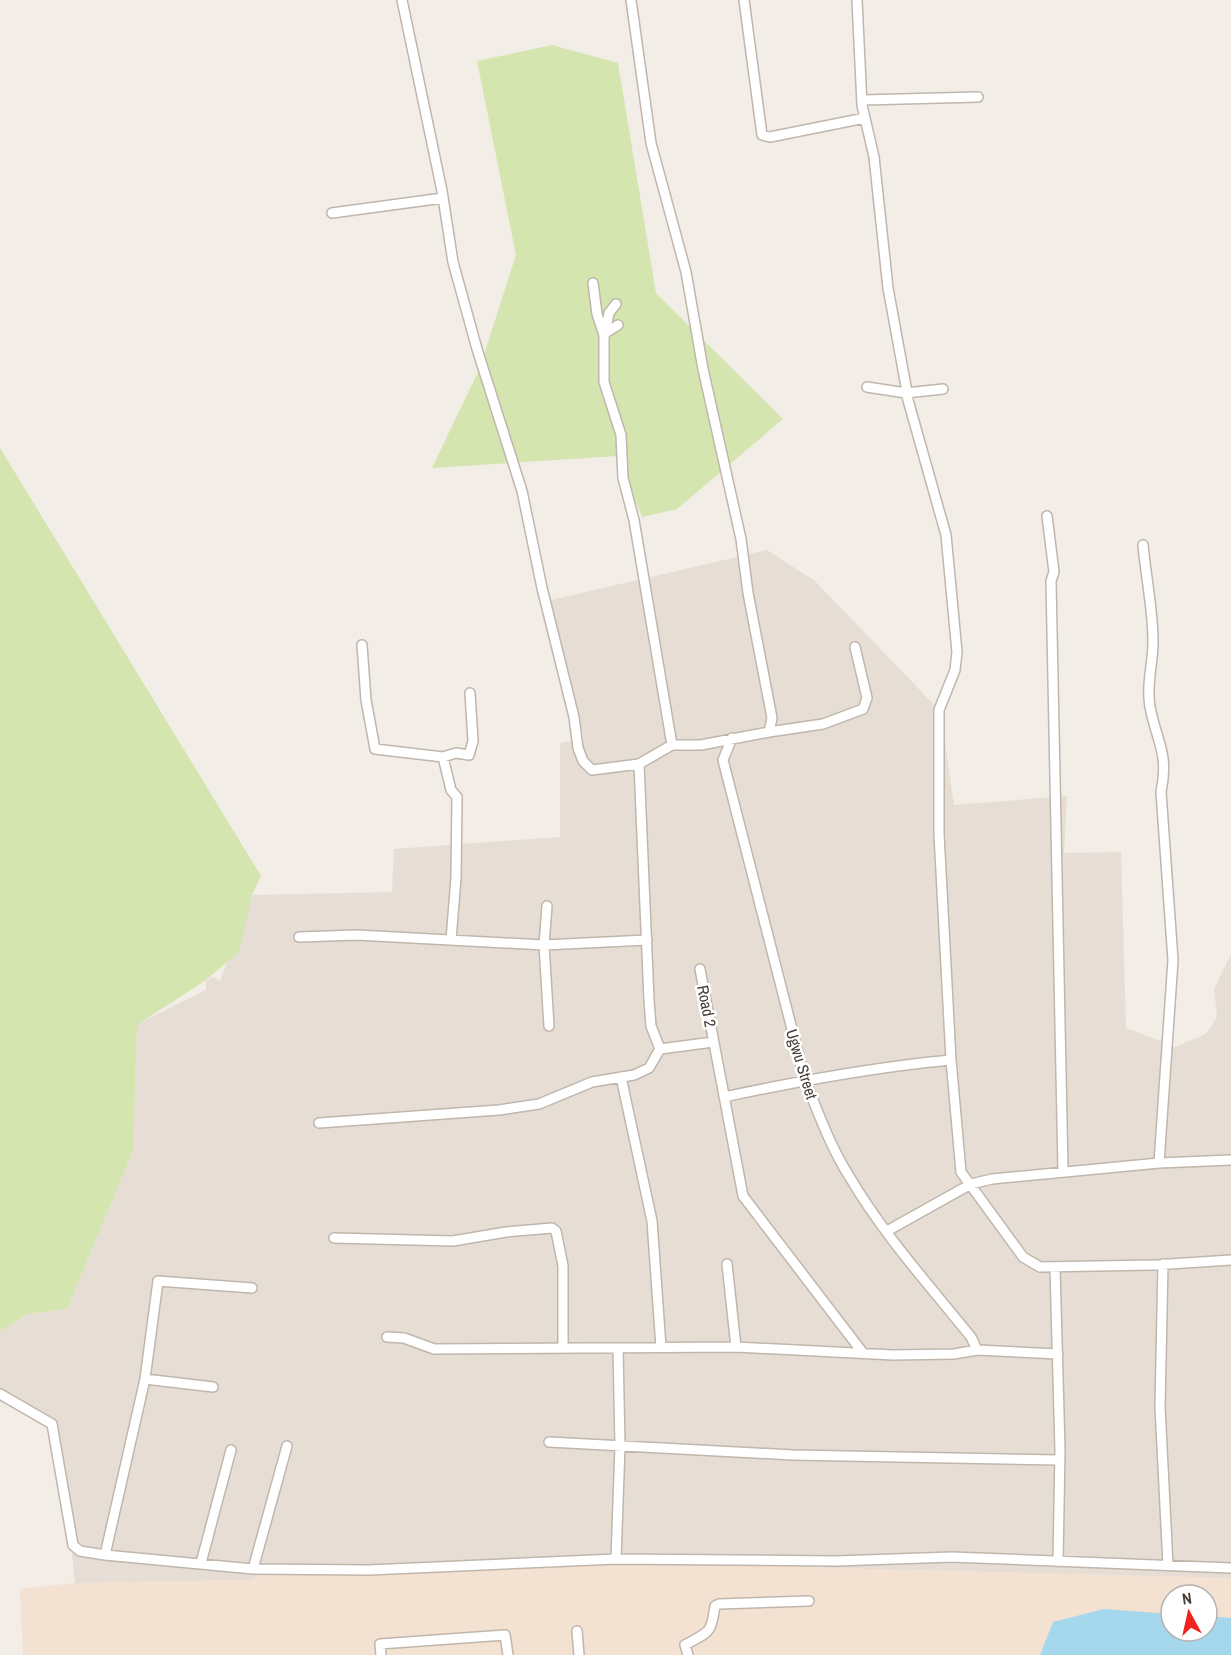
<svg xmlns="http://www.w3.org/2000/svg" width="1231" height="1655" viewBox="0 0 1231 1655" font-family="'Archivo Narrow',sans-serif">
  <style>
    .residential { fill: #e6ded4 }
    .commercial { fill: #f3e1d2; fill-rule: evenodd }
    .green { fill: #d4e5b0 }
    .water { fill: #a5d8ed }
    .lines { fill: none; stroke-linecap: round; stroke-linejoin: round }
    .street-casing { stroke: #c0b6ac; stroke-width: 12 }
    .street { stroke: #fff; stroke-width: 9 }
    .labels { text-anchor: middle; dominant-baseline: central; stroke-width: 5; stroke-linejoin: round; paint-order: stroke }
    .street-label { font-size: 16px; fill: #453d36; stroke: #fff }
  </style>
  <rect width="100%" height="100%" fill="#f2ede6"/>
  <!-- residential -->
  <path class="residential" d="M767 550 815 581 941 712 954 805 1067 796 1064 853 1121 852 1126 1028 1175 1047 1206 1034 1217 1017 1214 989 1231 954V1578L826 1568 677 1556 261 1572 253 1580 75 1583 59 1430 0 1396V1331L28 1314 67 1309 133 1151 137 1024 206 990V980L214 977 220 981 252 895 392 892 394 849 560 837V743L584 738 551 600Z"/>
  <!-- commercial -->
  <path class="commercial" d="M677 1556 826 1568 1231 1578V1655H23L20 1589 75 1583 253 1580 261 1572ZM1171 1595H1207V1631H1171Z"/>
  <!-- green -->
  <path class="green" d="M552 45 618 63 656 293 783 419 677 509 642 517 618 456 432 468 479 370 516 255 477 61Z
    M0 448 261 876 252 895 239 952 206 980 137 1025 133 1151 67 1309 28 1314 0 1331Z"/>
  <!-- water -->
  <path class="water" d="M1104 1609 1171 1614V1631H1207V1616L1231 1618V1655H1040L1053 1622Z"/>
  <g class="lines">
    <!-- street casing -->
    <g class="street-casing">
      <path id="street" d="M402 0 442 191 453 262 477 349 522 491 542 588 574 717 578 748 583 761 592 770 639 764 672 745H701L769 732 772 718 748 593 741 539 703 369 686 272 651 143 631 0
        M744 0 762 135 770 137 865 118
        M857 0 862 105 874 157 888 288 907 392
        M863 100 978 97
        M332 213 443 198
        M593 283 597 314 604 335V382L621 435 623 478 634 520 672 745
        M607 332 618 325
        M605 334 609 313 616 304
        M867 387 906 393 943 389
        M906 393 946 535 957 652 955 670 939 710V834L951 1060 961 1172 1023 1257 1040 1267 1154 1265 1231 1260
        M1047 516 1054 572 1051 581 1063 1171
        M1143 545C1146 578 1153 609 1153 642 1153 664 1146 685 1150 707 1157 743 1169 753 1161 792L1173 960 1159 1163
        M362 645 366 700 375 749 443 757 451 790 457 797 456 878 451 940
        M769 732 823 724 863 709 867 698 855 647
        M732 738 723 760 805 1080C818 1112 830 1146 849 1176 883 1234 929 1285 971 1337L977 1350
        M443 757 456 753 469 755 473 741 470 693
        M639 764 649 1000 651 1026 660 1049
        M547 906 544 945 549 1026
        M299 937 357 935 544 945 647 940
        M700 969 743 1196 863 1353
        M621 1077 652 1221 661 1347
        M724 1097C799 1081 874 1067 951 1060
        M319 1123 499 1110 539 1104 592 1082 634 1075 649 1068 660 1049 713 1042
        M887 1231 971 1184 992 1179 1159 1163 1231 1160
        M334 1238 453 1241 506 1232 552 1228 556 1231 563 1266V1348
        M727 1264 736 1347
        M1163 1264 1160 1407 1168 1565
        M1055 1268 1060 1450 1058 1562
        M387 1337 404 1338 434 1349 736 1347 893 1355 954 1354 977 1350 1058 1354
        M145 1379 213 1387
        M0 1394 52 1424 73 1545 80 1551 105 1555 253 1569 369 1570 616 1559 836 1561 952 1557 1231 1568
        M549 1442 793 1455 1059 1460
        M105 1555 145 1379 158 1281 252 1288
        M616 1559 620 1446 618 1348
        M201 1563 231 1450
        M253 1569 287 1446
        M577 1631 579 1655
        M381 1655 380 1644 505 1635 508 1655
        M688 1655 685 1645C709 1631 711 1635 715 1606L719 1604 809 1601"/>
    </g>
    <!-- street -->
    <use href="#street" class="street"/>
  </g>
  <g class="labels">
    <!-- street labels -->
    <g class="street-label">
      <text transform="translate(707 1006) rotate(79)">Road 2</text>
      <text transform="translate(802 1064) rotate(73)">Ugwu Street</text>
    </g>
  </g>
  <!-- north arrow -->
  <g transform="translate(1189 1613) rotate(352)"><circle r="28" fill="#ffffff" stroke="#b5b1af" stroke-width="1.5"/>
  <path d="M0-4.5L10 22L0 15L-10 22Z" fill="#f0241f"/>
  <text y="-9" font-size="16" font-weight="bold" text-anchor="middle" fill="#453d36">N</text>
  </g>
</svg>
